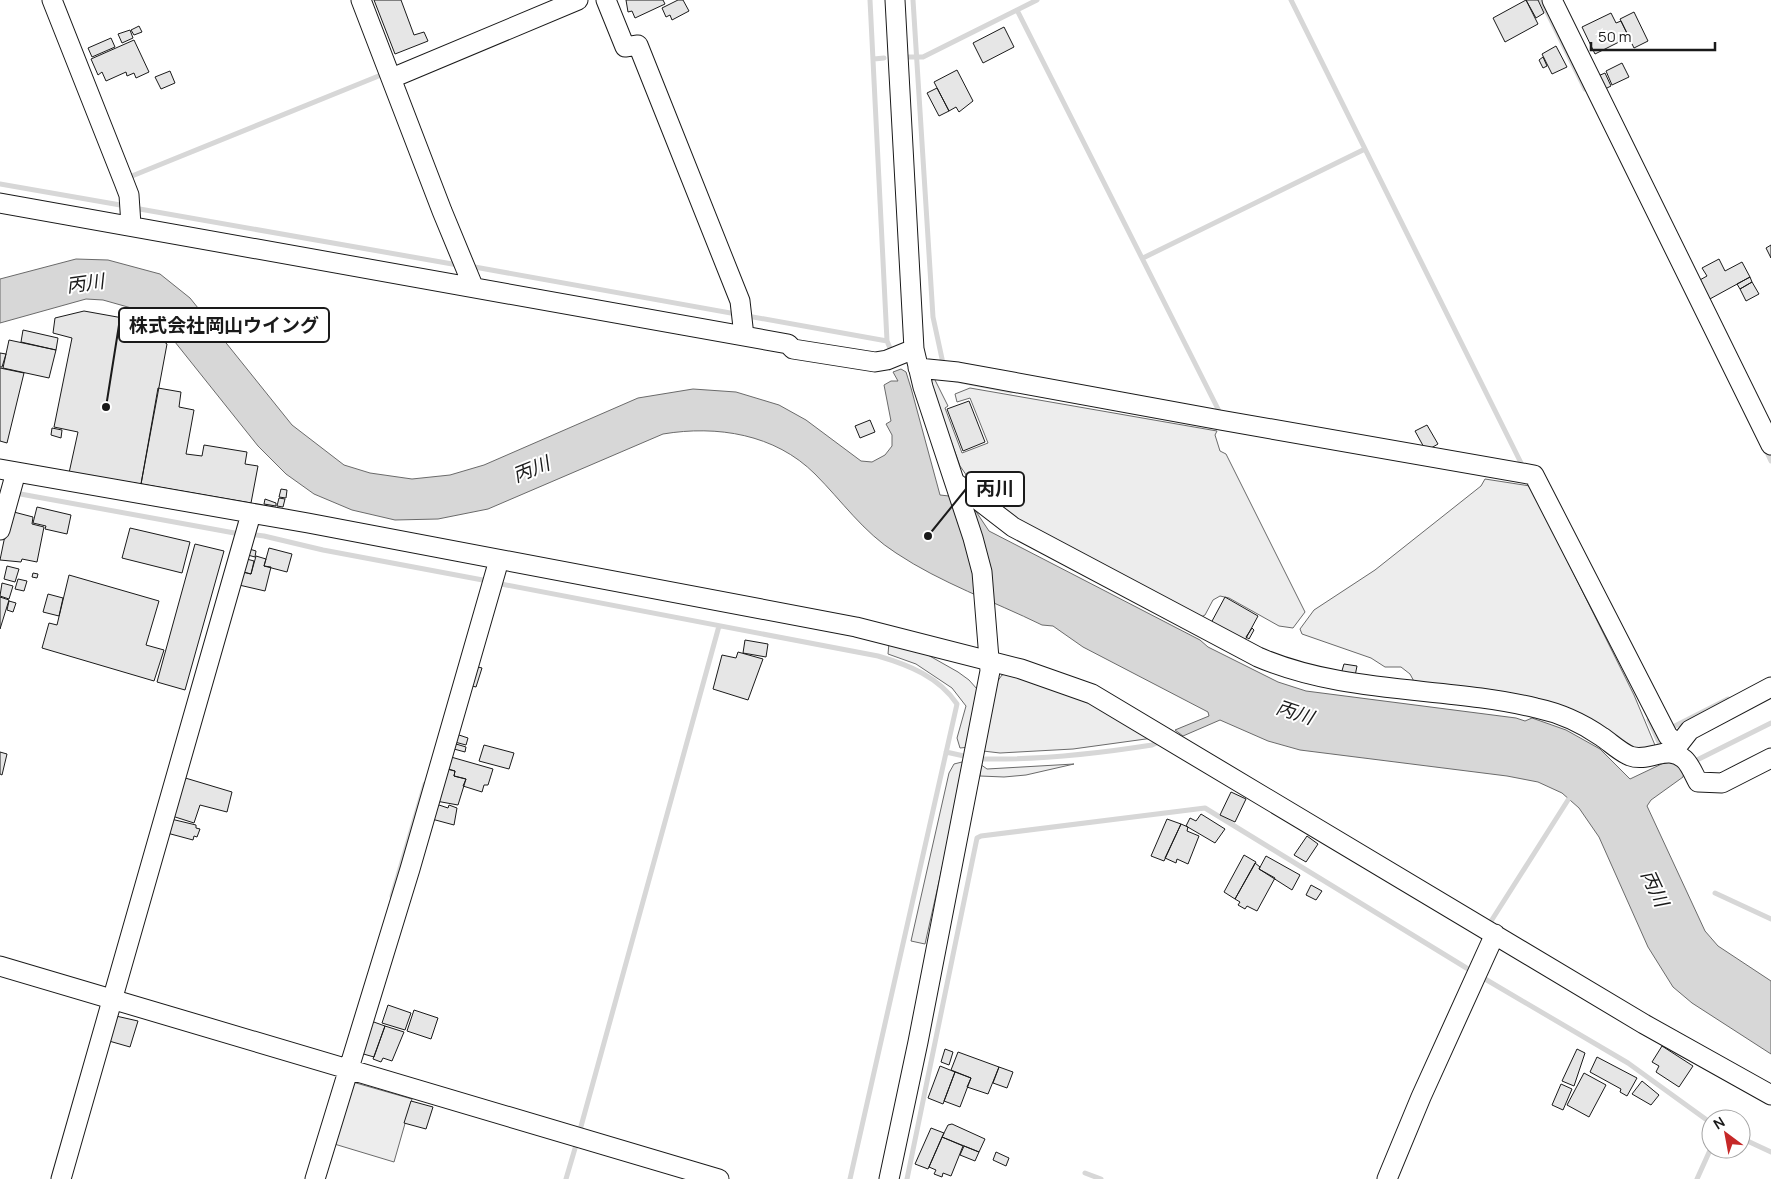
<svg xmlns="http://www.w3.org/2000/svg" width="1771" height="1179" viewBox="0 0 1771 1179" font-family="Manrope,'Noto Sans JP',sans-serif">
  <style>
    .built { fill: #ededed; stroke: #6a6a6a }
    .water { fill: #d7d7d7; stroke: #6a6a6a }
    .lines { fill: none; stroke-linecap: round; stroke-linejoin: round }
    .stream { stroke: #d7d7d7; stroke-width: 5 }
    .building { fill: #e6e6e6; stroke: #1a1a1a }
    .minor-casing { stroke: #1a1a1a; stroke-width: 21 }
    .minor { stroke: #fff; stroke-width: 19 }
    .labels { text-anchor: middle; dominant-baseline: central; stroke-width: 4; stroke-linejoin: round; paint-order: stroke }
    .water-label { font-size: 19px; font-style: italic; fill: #1a1a1a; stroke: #fff }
    .leader { fill: none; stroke: #1a1a1a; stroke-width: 2 }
    .callout-dot { fill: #1a1a1a; stroke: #fff; stroke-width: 2 }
    .callout { fill: #fff; stroke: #1a1a1a; stroke-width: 2 }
    .callout-label { font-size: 19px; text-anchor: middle; font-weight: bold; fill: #1a1a1a }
  </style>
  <rect width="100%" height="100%" fill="#fff"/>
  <!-- built -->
  <path class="built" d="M933 376 948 406 945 408 962 453 988 443 970 398 957 402 955 394 970 388 1217 431 1215 435 1220 451 1226 454 1305 612 1293 628 1279 626 1229 598 1220 596 1213 600 1205 615 1201 617 1022 524 976 489 960 466 928 377Z
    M1485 479 1530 486 1634 695 1657 750 1641 752 1610 735 1416 685 1410 674 1401 667H1385L1371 658 1302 634 1300 629 1314 610 1375 570 1481 486Z
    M889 643 912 646 958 672 969 680 977 689 970 747 960 748 957 738 966 706 952 688 916 664 888 654Z
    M1009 673 1090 701 1153 738 1073 749 1000 753 983 751 997 682 1002 675Z
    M966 761 925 944 911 941 949 773 954 764Z
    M980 764 987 769 1074 764 1026 775 1004 777 980 776Z
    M349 1081 412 1099 394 1162 331 1143Z"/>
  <!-- water -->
  <path class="water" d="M76 259 108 260 160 274 190 298 292 425 344 465 370 473 412 479 450 475 484 465 638 398 693 389 736 392 779 405 806 420 861 461 872 462 885 455 892 446V435L886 424 891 421 884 385 891 381H898L893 372 901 369 906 372 911 388 940 495 967 498 989 531 1200 640 1208 647 1278 682 1306 691 1516 718 1525 721 1532 718 1566 730 1600 749 1630 779 1670 760 1680 765 1684 772 1683 777 1651 800 1647 806 1705 931 1718 946 1771 981V1054L1692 1003 1673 987 1648 947 1599 837 1579 808 1562 793 1538 782 1507 776 1300 750 1268 741 1220 720 1183 736 1175 730 1209 716 1208 712 1083 647 1053 626 1042 625C993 601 941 583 896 553 863 532 842 501 815 474 775 434 717 425 663 434L488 509 438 519 395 520 352 510 314 494 286 474 258 446 163 327 142 311 103 300 86 299 0 323V279Z"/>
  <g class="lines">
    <!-- stream -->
    <path class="stream" d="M870 0 887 341 892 353
      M913 0 933 317 944 368
      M1291 0 1524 469
      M1541 0 1585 89
      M1017 10 1221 415
      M907 57H923L1037 0
      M874 59 884 58
      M127 178 386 73
      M0 184 126 206
      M134 208 458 265
      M1143 258 1365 149
      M469 266 887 341
      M946 378 1011 391
      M1765 448 1771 461
      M15 493 240 534
      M249 534 264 536 323 550 488 581
      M496 583 878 656C909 665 939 677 957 704L850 1179
      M1649 720 1662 749
      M1669 729 1728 699
      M946 752 964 756
      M983 759C1040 760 1095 754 1152 745L1161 741
      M1691 763 1771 723
      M1715 893 1771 919
      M392 896 425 784
      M1488 926 1568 800
      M1480 976 1628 1063 1711 1123
      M580 1130 719 626
      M1741 1138 1771 1152
      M1085 1173 1101 1179
      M566 1179 576 1145
      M907 1179 977 838 981 836 1205 808 1473 972
      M1697 1179 1711 1148"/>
  </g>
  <!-- building -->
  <path class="building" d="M374 0H401L414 35 424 32 428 41 395 54Z
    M626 0H663L665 4 635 18 632 11 628 12Z
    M678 0H683L689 11 672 20 670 15 666 17 662 8Z
    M1526 0 1538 24 1505 42 1493 18Z
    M1526 0H1538L1544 13 1536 18Z
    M1634 12 1648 41 1634 48 1620 19Z
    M1611 13 1616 23 1621 21 1629 37 1595 54 1582 27Z
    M139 26 142 32 134 35 131 30Z
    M1004 27 1014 47 983 63 973 43Z
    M130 30 133 38 122 43 118 34Z
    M111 38 115 47 92 57 88 48Z
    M134 40 149 72 136 78 134 73 127 76 126 72 106 81 102 72 98 75 91 59Z
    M1556 46 1567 67 1552 74 1542 54Z
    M1543 57 1547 66 1543 68 1539 60Z
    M1622 63 1629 77 1612 85 1606 71Z
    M957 70 973 101 959 112 956 107 949 111 934 82Z
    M170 71 175 83 161 89 155 77Z
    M1605 73 1611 86 1605 89 1598 76Z
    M937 88 949 111 939 116 927 93Z
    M1771 245V258L1766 248Z
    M1719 259 1725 271 1742 262 1750 277 1708 300 1698 281 1707 276 1702 268Z
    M1750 277 1752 282 1740 289 1737 284Z
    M1752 282 1759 294 1746 301 1740 289Z
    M84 311 134 320 167 344 141 484 69 473 78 432 54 427 72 338 53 333 55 318Z
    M23 330 58 338 56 350 21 342Z
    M9 340 56 350 49 378 3 368Z
    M0 353 6 354 2 367H0Z
    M0 368 24 373 7 443 0 441Z
    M158 388 181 392 179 407 194 410 186 454 202 456 204 445 247 452 245 464 258 466 251 503 141 484Z
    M969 401 985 442 963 451 947 409Z
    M870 420 875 432 860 438 855 426Z
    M1427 425 1438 444 1426 451 1415 431Z
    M52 428 62 430 61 438 51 435Z
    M281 489 287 490 286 498 279 497Z
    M279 498 285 499 283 507 277 506Z
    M265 499 276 503V506L264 504Z
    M37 507 71 515 67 534 45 529 46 526 33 523Z
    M10 511 33 517 32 524 44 527 37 562 22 559 21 562 0 560Z
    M130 528 190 542 182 573 122 558Z
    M195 544 224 551 185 690 157 682Z
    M246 548 256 551 255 557 244 554Z
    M269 548 292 554 287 572 264 566Z
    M256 556 266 559 264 566 271 567 265 591 239 585 243 572 251 574Z
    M243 558 254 561 251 574 243 572Z
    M7 566 19 569 15 582 4 579Z
    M33 573 38 574 37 578 32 577Z
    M69 575 159 601 146 645 164 650 154 681 42 648 49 623 57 625Z
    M18 579 27 581 24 591 15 589Z
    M2 583 13 586 9 599 0 596Z
    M48 594 63 598 59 616 43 612Z
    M0 597 9 600 0 629Z
    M1225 597 1258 616 1244 642 1211 623Z
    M9 601 16 603 13 612 7 610Z
    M1252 628 1254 630 1249 639 1246 637Z
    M745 640 768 644 766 657 743 653Z
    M738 652 763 659 748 700 713 689 722 655 736 658Z
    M1344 664 1357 666 1355 676 1341 674Z
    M474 666 482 668 476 687 468 685Z
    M453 733 468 738 466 745 451 741Z
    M456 744 466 747 465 752 454 749Z
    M484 745 514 753 509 769 479 761Z
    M0 752 7 754 2 775 0 774Z
    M451 757 493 769 488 785H484L482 792 463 786 466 779 454 776 455 771 448 769Z
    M443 768 455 771 454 776 466 779 458 805 436 801Z
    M182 777 232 792 227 812 200 805 194 823 169 815Z
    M1231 792 1246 799 1235 822 1220 815Z
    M433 803 448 808 449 805 457 808 454 825 428 818Z
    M1201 814 1225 829 1215 843 1186 826 1190 818 1196 821Z
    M171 819 196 825V828L200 829 197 837 194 836 193 840 167 833Z
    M1167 819 1181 824 1164 861 1151 856Z
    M1181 824 1188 827 1187 831 1199 836 1188 864 1177 859 1176 863 1165 858Z
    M1307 836 1318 844 1306 862 1294 855Z
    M1244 855 1256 862 1235 899 1224 892Z
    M1266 856 1300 875 1292 890 1259 869Z
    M1255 863 1260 867 1259 869 1275 878 1257 911 1247 906 1245 909 1238 905 1240 902 1235 899Z
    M1311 885 1322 891 1316 900 1306 895Z
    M388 1005 411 1013 405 1030 382 1023Z
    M414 1010 438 1018 431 1039 407 1031Z
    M116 1016 138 1021 130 1047 109 1041Z
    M371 1021 385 1026 374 1057 360 1053Z
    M385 1026 404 1032 392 1061 383 1058 381 1062 373 1059Z
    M1662 1046 1693 1066 1679 1087 1656 1072 1659 1066 1652 1062Z
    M945 1049 953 1052 949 1065 941 1062Z
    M1577 1049 1585 1053 1574 1086 1562 1081Z
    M958 1052 999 1067 988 1094 967 1087 971 1078 951 1070Z
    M1597 1057 1637 1078 1627 1096 1620 1092 1621 1089 1590 1072Z
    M940 1066 955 1072 943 1104 928 1098Z
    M999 1067 1013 1072 1007 1088 993 1083Z
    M955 1072 971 1078 960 1107 944 1101Z
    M1584 1073 1606 1085 1589 1117 1567 1105Z
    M1642 1081 1659 1095 1651 1105 1632 1094Z
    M1561 1084 1572 1089 1563 1110 1552 1105Z
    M411 1101 433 1107 426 1129 404 1123Z
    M952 1124 985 1139 979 1152 942 1137 948 1125Z
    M931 1128 944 1133 928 1169 915 1164Z
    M942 1137 963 1146 951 1176 943 1173 942 1177 934 1174 936 1170 929 1167Z
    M964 1146 979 1152 975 1161 960 1155Z
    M996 1152 1009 1158 1006 1166 993 1160Z"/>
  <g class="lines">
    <!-- minor casing -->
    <g class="minor-casing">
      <path id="minor" d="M52 0 124 182 129 195 131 225
        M361 0 442 211 473 286
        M606 0 625 47 638 45 740 301 744 336
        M1552 0 1771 445
        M392 78 578 0
        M0 203 788 344 793 349 875 362 887 360 914 349
        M918 368 958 372 1220 420 1534 475 1668 736 1678 744
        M0 469 308 523 856 627 1021 669 1092 694 1644 1024 1771 1095
        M956 483 1013 527 1258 657C1346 695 1444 686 1536 708 1560 713 1582 723 1602 737 1611 743 1620 752 1630 756 1649 763 1667 744 1684 759 1690 764 1694 775 1698 782L1722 783 1771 758
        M0 530 16 472
        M1672 753 1690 730 1771 687
        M0 966 719 1179
        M61 1179 251 514
        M315 1179 410 869 499 560
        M889 1179 918 1042 990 671 982 572 973 538 923 387 914 349 895 0
        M1387 1179 1421 1097 1495 934"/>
    </g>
    <!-- minor -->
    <use href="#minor" class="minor"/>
  </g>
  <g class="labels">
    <!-- water labels -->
    <g class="water-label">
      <text transform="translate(85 283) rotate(-8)">丙川</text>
      <text transform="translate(531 469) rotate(-22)">丙川</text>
      <text transform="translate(1295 712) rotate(18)">丙川</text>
      <text transform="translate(1655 888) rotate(65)">丙川</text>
    </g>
  </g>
  <!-- callouts -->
  <path class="leader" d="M106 407L119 325M928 536L966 489"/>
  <g class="callout-dot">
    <circle cx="106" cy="407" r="5"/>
    <circle cx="928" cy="536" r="5"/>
  </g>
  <g class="callout">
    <rect x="119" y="308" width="210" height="34" rx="5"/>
    <rect x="966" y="472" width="58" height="34" rx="5"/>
  </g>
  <g class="callout-label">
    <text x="224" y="332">株式会社岡山ウイング</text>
    <text x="995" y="495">丙川</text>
  </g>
  <!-- north arrow -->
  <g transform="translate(1726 1134) rotate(328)"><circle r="24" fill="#ffffff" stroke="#a3a3a3"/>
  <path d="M0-4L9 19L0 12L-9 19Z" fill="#c62828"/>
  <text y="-8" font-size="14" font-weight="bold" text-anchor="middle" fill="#1a1a1a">N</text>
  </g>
  <!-- scale -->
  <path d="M1591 42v8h124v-8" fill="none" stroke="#1a1a1a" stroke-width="2.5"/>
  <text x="1598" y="42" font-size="15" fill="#1a1a1a" stroke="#ffffff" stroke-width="4" paint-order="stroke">50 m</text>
</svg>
